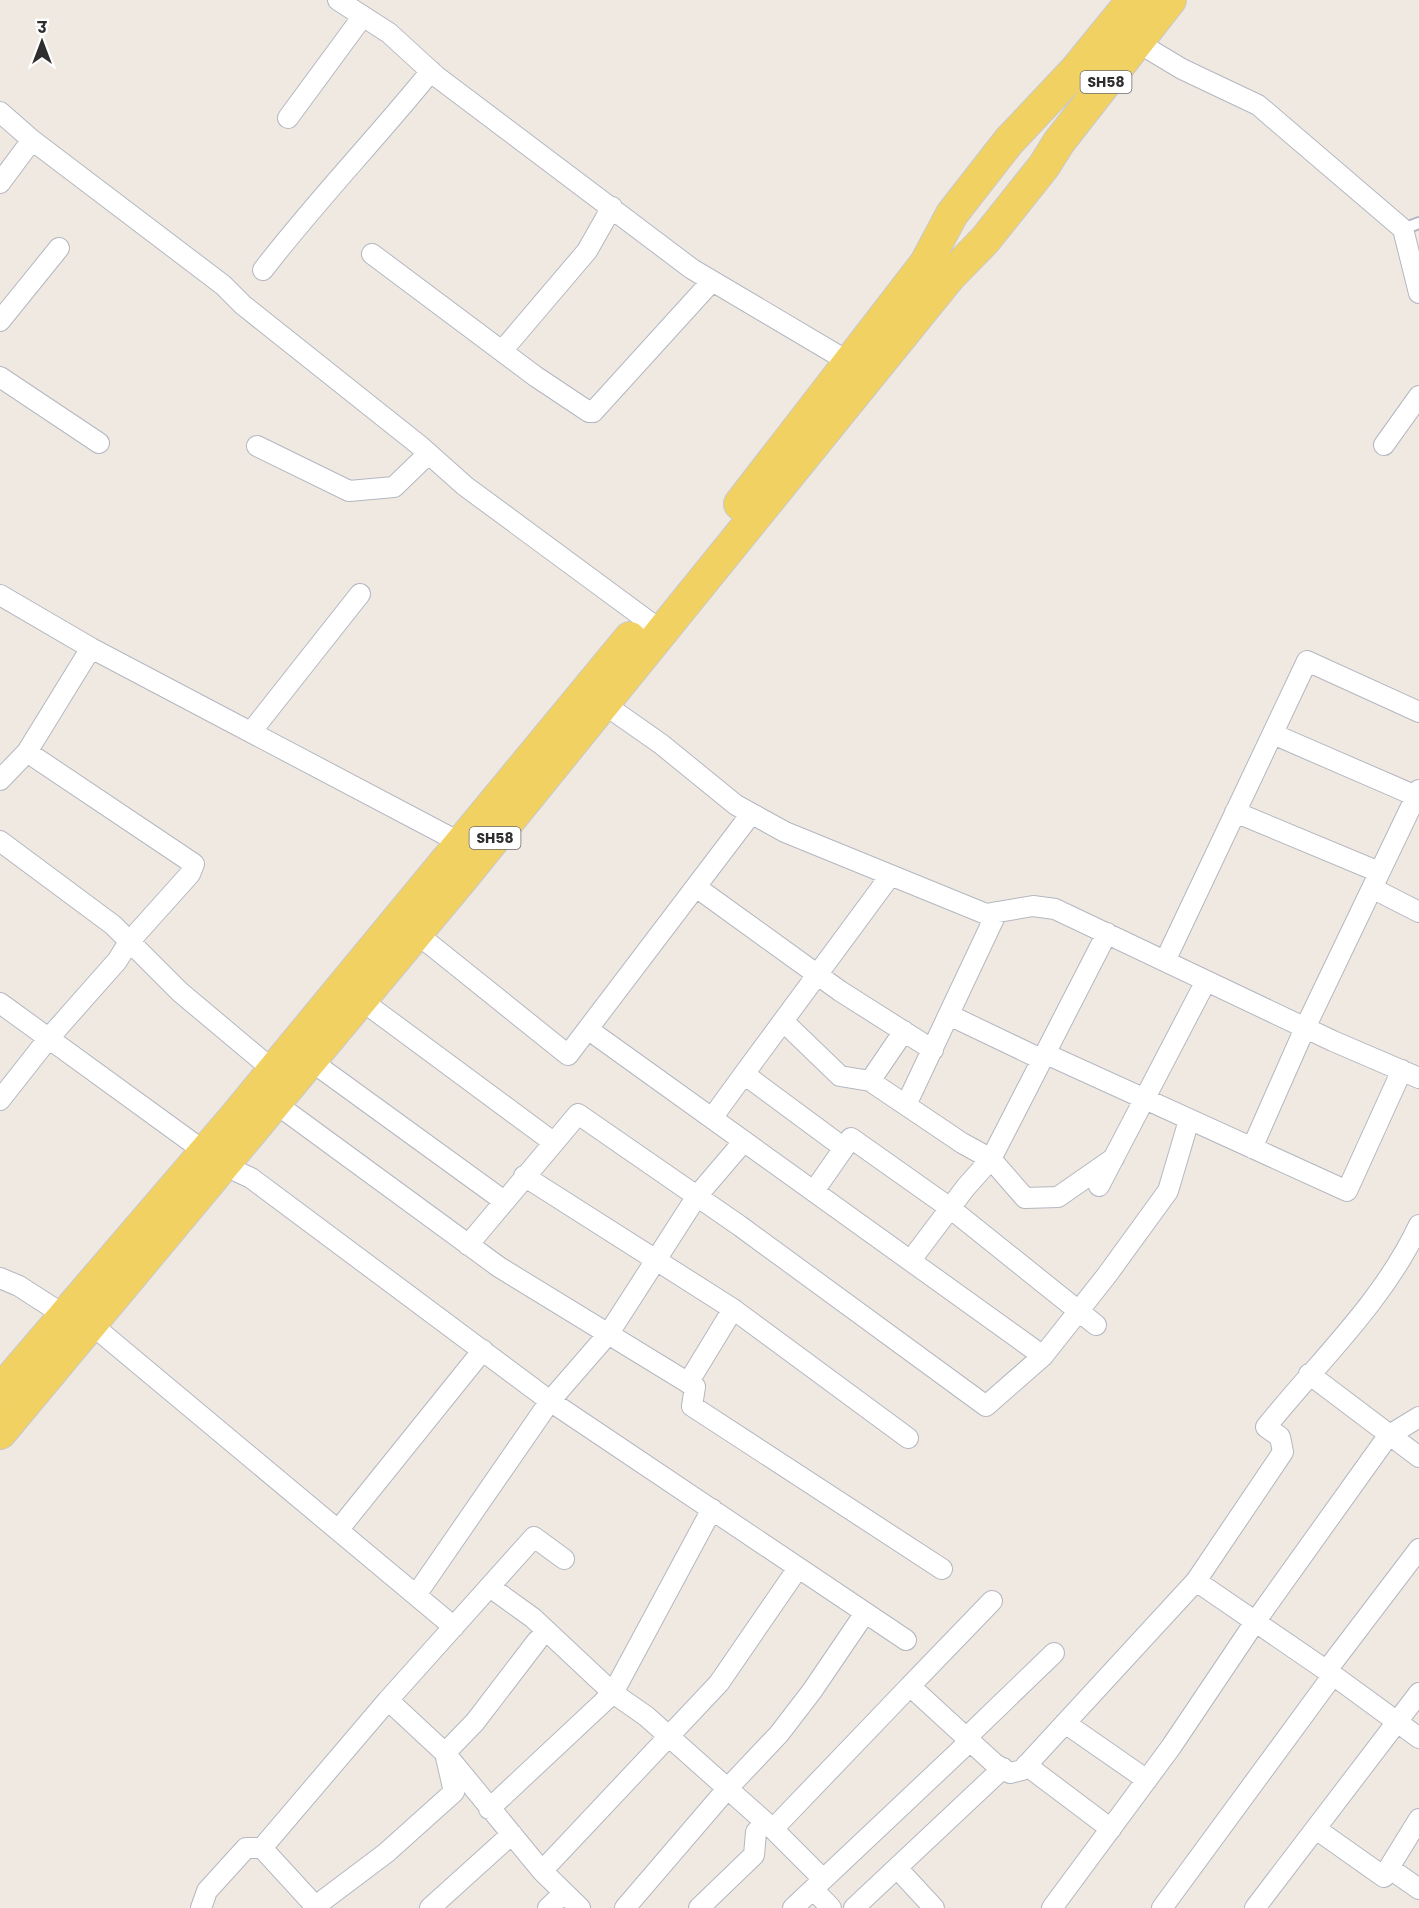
<svg xmlns="http://www.w3.org/2000/svg" width="1419" height="1908" viewBox="0 0 1419 1908" font-family="Poppins,'Noto Sans Devanagari',sans-serif">
  <style>
    .lines { fill: none; stroke-linecap: round; stroke-linejoin: round }
    .service-casing { stroke: #b4b7c1; stroke-width: 14 }
    .minor-casing { stroke: #b4b7c1; stroke-width: 22 }
    .primary-casing { stroke: #c9c9c9; stroke-width: 34 }
    .service { stroke: #fff; stroke-width: 10 }
    .minor { stroke: #fff; stroke-width: 20 }
    .primary { stroke: #f2d163; stroke-width: 32 }
    .labels { text-anchor: middle; dominant-baseline: central; stroke-width: 5; stroke-linejoin: round; paint-order: stroke }
    .shield { fill: #fff; stroke: #6d6d6d; stroke-width: 1.5 }
    .shield-label { font-size: 14px; font-weight: bold; fill: #2e2e2e }
  </style>
  <rect width="100%" height="100%" fill="#efe9e1"/>
  <g class="lines">
    <!-- service casing -->
    <g class="service-casing">
      <path id="service" d="M1403 229 1419 223"/>
    </g>
    <!-- minor casing -->
    <g class="minor-casing">
      <path id="minor" d="M338 0 389 33 436 76 692 269 849 362
        M1137 42 1182 69 1258 105 1403 229 1419 293
        M0 112 32 140 223 285 243 305 419 445 465 486 663 632
        M288 118 363 16
        M0 183 32 140
        M372 254 535 376 589 412H593L712 281
        M263 270C316 201 376 139 431 71
        M0 321 59 248
        M502 351 587 251 612 207
        M0 377 99 443
        M1384 445 1419 396
        M257 446 349 491 394 487 428 454
        M0 595 91 648 461 843
        M604 704 661 744 736 805 785 832 986 914 1033 906 1055 909 1333 1041 1419 1078
        M251 732 360 594
        M1273 734 1416 796
        M0 780 27 752 91 648
        M1235 812 1379 872
        M0 841 113 925 180 992 273 1070
        M696 887 840 991 933 1050
        M1372 888 1419 912
        M416 933 568 1055 751 814
        M1165 961 1307 661 1419 712
        M361 1000 553 1142
        M0 1003 223 1165 251 1178 550 1401 906 1640
        M949 1015 1041 1059
        M784 1022 840 1076 870 1081
        M589 1030 1043 1356
        M904 1031 870 1081 962 1143 991 1159 1025 1198 1058 1197 1114 1158
        M1044 1053 1347 1191 1402 1070
        M311 1061 504 1201
        M744 1074 890 876
        M0 1100 48 1039 117 961 129 942 190 874 194 864 27 752
        M275 1103 499 1267 695 1387 692 1406 942 1569
        M906 1105 997 912
        M712 1118 744 1074 844 1148
        M1252 1148 1305 1028 1419 790
        M524 1176 733 1309 908 1438
        M1099 1186 1206 981
        M814 1191 851 1138 950 1208 1096 1325
        M468 1245 578 1114 740 1226 986 1406 1043 1356 1107 1275 1168 1191 1189 1120
        M911 1260 966 1187 991 1159 1107 933
        M0 1278 19 1286 64 1315
        M91 1324 454 1627
        M1309 1374 1419 1457
        M688 1383 733 1309
        M339 1529 483 1350
        M1196 1581 1333 1675 1419 1738
        M490 1587 533 1618 613 1693 646 1716 773 1829 823 1879
        M416 1595 550 1401 609 1333 697 1196 744 1141
        M1327 1670 1419 1549
        M910 1686 992 1601
        M388 1700 445 1753 542 1871 580 1908
        M1065 1723 1147 1780
        M966 1738 1054 1653
        M1026 1765 1111 1829
        M489 1809 613 1693 712 1509
        M1316 1829 1384 1877
        M1390 1866 1419 1819
        M897 1868 934 1908
        M542 1871 719 1683 798 1568
        M1399 1875 1419 1889
        M813 1889 831 1908
        M201 1908 207 1891 246 1848H262
        M313 1908 386 1853 454 1792 445 1753 475 1722 537 1641
        M317 1908 262 1848 388 1700 534 1537 564 1559
        M430 1908 512 1834
        M548 1908 564 1893
        M625 1908 727 1789 779 1734 812 1691 865 1613
        M699 1908 754 1855 756 1832 765 1823 773 1829 910 1686 995 1764 1010 1773 1022 1770 1196 1581 1283 1452 1280 1437 1266 1427C1319 1361 1383 1302 1419 1225
        M793 1908 970 1741
        M854 1908 1003 1768
        M1052 1908 1171 1747 1255 1622 1388 1436 1419 1417
        M1162 1908 1333 1675
        M1255 1908 1419 1693"/>
    </g>
    <!-- primary casing -->
    <g class="primary-casing">
      <path id="primary" d="M740 504 926 263 952 214 1009 141 1075 71 1133 0
        M0 1391 235 1117 630 638
        M0 1433 464 876 949 277 985 240 1044 166 1059 142 1170 0"/>
    </g>
    <!-- service -->
    <use href="#service" class="service"/>
    <!-- minor -->
    <use href="#minor" class="minor"/>
    <!-- primary -->
    <use href="#primary" class="primary"/>
  </g>
  <g class="labels">
    <!-- shield labels -->
    <g class="shield">
      <rect x="1080.5" y="71" width="51" height="22" rx="4.5"/>
      <rect x="469.5" y="827" width="51" height="22" rx="4.5"/>
    </g>
    <g class="shield-label">
      <text x="1106" y="82">SH58</text>
      <text x="495" y="838">SH58</text>
    </g>
  </g>
  <!-- north arrow -->
  <g transform="translate(42 42)" stroke="#ffffff" stroke-width="4.5" paint-order="stroke">
  <path d="M0-4.5L10 22L0 15L-10 22Z" fill="#2e2e2e"/>
  <text y="-9" font-size="16" font-weight="bold" text-anchor="middle" fill="#2e2e2e">उ</text>
  </g>
</svg>
